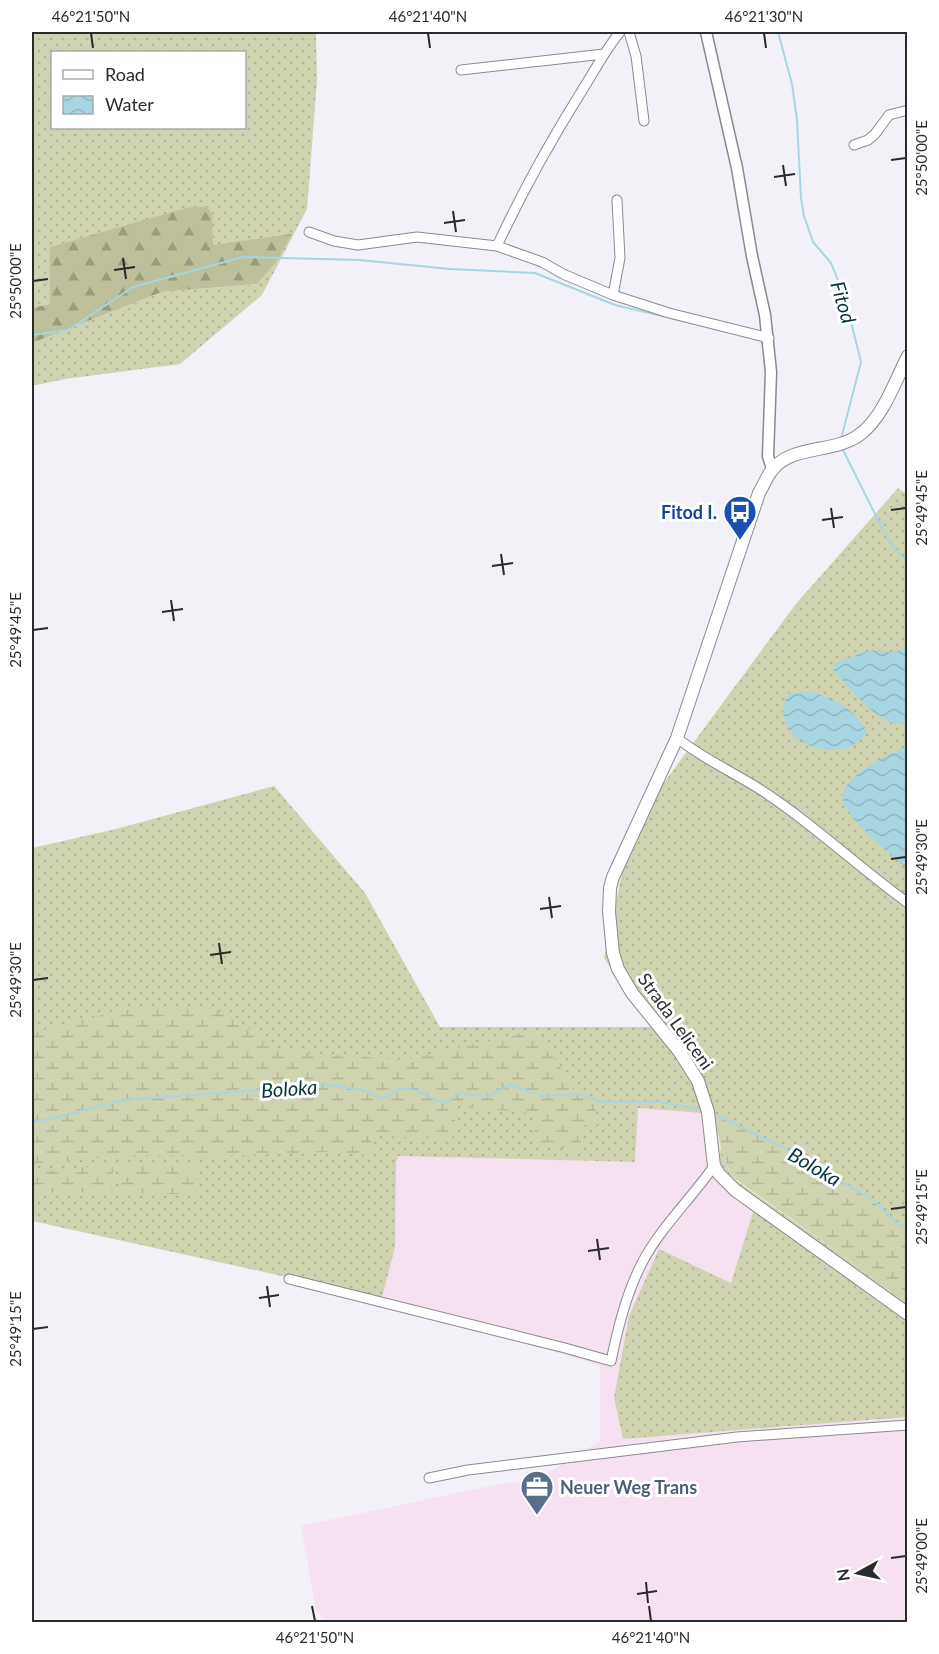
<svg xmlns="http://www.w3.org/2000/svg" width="939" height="1654" viewBox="0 0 939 1654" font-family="Lato,sans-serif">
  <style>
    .industrial { fill: #f5e1f0 }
    .grass { fill: url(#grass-dots); fill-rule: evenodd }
    .forest { fill: url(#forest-firs) }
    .wetland { fill: url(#wetland-marsh) }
    .water { fill: url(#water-waves) }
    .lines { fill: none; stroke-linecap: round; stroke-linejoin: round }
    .stream { stroke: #a7d5e1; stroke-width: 2 }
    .minor-casing { stroke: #8a8a90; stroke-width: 11 }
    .tertiary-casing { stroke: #8a8a90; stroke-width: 13 }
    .secondary-casing { stroke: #8a8a90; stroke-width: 14 }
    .minor { stroke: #fff; stroke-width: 9 }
    .tertiary { stroke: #fff; stroke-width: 10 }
    .secondary { stroke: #fff; stroke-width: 12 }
    .ticks { fill: none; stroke: #2b2b2d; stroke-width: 2 }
    .labels { text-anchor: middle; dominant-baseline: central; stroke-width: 6; stroke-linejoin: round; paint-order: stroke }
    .transit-label { font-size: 18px; font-weight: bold; fill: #164399; stroke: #fff; text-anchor: end }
    .street-label { font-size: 18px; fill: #2b2b2d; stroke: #fff }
    .service-label { font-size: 18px; font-weight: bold; fill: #4e5e75; stroke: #fff; text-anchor: start }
    .water-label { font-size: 20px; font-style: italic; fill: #06323c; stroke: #fff }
    .neatline { fill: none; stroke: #2b2b2d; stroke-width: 2 }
    .ticks-label { font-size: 15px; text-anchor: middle; fill: #2b2b2d }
  </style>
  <defs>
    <pattern id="grass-dots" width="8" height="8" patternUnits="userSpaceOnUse" patternTransform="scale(1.5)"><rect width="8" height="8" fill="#d0d3b0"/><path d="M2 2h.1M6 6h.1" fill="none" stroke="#b3b598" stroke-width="1.8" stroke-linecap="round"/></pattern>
    <pattern id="forest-firs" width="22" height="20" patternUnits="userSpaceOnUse" patternTransform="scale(1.5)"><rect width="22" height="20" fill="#bdc09b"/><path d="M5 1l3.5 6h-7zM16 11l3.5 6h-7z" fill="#9a9c7f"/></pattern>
    <pattern id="wetland-marsh" width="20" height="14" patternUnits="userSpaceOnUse" patternTransform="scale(1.5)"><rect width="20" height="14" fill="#d0d3b0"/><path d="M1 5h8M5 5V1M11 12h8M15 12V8" fill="none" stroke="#b3b598"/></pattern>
    <pattern id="water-waves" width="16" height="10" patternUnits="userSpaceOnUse" patternTransform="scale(1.5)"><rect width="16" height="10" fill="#a7d5e1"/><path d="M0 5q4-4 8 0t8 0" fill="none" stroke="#90b7c1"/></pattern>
  </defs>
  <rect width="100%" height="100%" fill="#f1f1f7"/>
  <!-- industrial -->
  <path class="industrial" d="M637 1108 714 1114 721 1148 714 1177 753 1212 731 1283 659 1249 623 1439 907 1417V1622H327L316 1610 301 1526 490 1486 538 1479 600 1441V1366L382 1298 395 1247 396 1162 399 1156 636 1162Z"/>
  <!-- grass -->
  <path class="grass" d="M32 32H316L317 80 307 209 262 295 180 364 65 379 32 386V343L162 292 257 284 291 235 213 245 103 233 50 247V304L32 308ZM52 52H244V128H52Z
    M898 488 908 495 907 1230 898 1224 873 1200 782 1147 714 1114 638 1108 635 1162 399 1156 396 1162 395 1247 382 1298 32 1221V848L116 829 274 786 365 893 440 1027H650L604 958 632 826 795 605Z
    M721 1148 731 1177 848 1259 907 1305V1417L623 1439 614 1398 629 1316 659 1249 731 1283 753 1212 714 1177Z"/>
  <!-- forest -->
  <path class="forest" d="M190 207H208L212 214 213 245 292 234 276 262 257 284 162 292 32 343V308L50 304V247Z"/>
  <!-- wetland -->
  <path class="wetland" d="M211 1007 265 1038 281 1051 405 1060 464 1046 540 1031 572 1088 595 1106 597 1125H580L581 1151 534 1145 536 1114 458 1105 452 1140 372 1135 369 1155 325 1152 219 1156 130 1155 32 1164V1033L122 1010Z
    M714 1114 782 1147 873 1200 898 1224 907 1230V1305L848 1259 731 1176 721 1148Z
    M113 1165 112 1192 32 1193V1172Z
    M197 1165 196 1195 119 1192 120 1166Z"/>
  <!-- water -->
  <path class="water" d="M907 645V723C903 724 897 725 893 723 872 717 847 685 833 669V664C844 660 855 655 865 652 881 647 894 658 907 645Z
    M813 692C835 700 855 709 867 731 865 734 862 739 858 742 833 761 784 744 783 710 783 704 787 698 789 693Z
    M907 747H908L907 868C890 854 849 821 843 801 836 779 891 752 907 747Z"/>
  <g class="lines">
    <!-- stream -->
    <path class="stream" d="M778 32 792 84 797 120 801 198 804 216 813 242 831 263 845 298 861 362 841 439
      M32 335 68 330 133 287 243 257 359 260 450 269 535 273 615 305 705 326
      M842 448 883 530 896 550 908 562
      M538 1094 543 1096 581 1094 600 1102H659L701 1109
      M714 1114 782 1147 873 1200 898 1224 908 1230
      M32 1122 54 1118 123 1100 331 1085 367 1091 376 1097 383 1098 396 1093 400 1088C418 1087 430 1101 448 1103L458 1093 486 1097 510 1085 533 1093"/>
    <!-- minor casing -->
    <g class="minor-casing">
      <path id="minor" d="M629 32 636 56 644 121
        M461 70 604 54
        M854 145 868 140 875 134 889 115 908 110
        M309 232 334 241 358 245 417 237 497 246 542 262 563 274 613 295 669 313 769 338
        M497 246C522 192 551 140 583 89 595 70 606 49 620 32
        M613 295 620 258 617 200
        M677 738C702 758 731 771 758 788 811 822 857 866 908 903
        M289 1279 565 1348 611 1361C618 1328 626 1294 642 1263 660 1228 691 1199 714 1166
        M429 1478 468 1470 737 1437 908 1425"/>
    </g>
    <!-- tertiary casing -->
    <g class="tertiary-casing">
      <path id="tertiary" d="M706 32 737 168 752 256 765 315 771 372 768 456 772 469"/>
    </g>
    <!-- secondary casing -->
    <g class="secondary-casing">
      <path id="secondary" d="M908 356C895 381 883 418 859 435 835 453 792 445 773 469 767 475 764 485 759 493L677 738 613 877 610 888 609 912 613 953 618 969 632 993 679 1051 698 1081 708 1112 714 1166 719 1174 735 1190 908 1314"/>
    </g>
    <!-- minor -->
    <use href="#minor" class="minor"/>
    <!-- tertiary -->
    <use href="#tertiary" class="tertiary"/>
    <!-- secondary -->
    <use href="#secondary" class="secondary"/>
  </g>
  <!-- ticks -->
  <path class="ticks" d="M91 33 93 48M428 33 430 48M764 33 766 48M891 160 906 158M783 165 786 186M774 177 795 174M453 211 456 232M444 223 465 220M123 258 126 279M114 270 135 267M33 281 48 279M831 508 834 528M891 510 906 508M822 520 843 517M501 554 504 575M492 566 513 563M171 600 174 621M162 612 183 609M33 630 48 628M891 859 906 857M549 897 552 918M540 909 561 906M219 943 222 964M210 955 231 952M33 980 48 978M891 1209 906 1207M597 1239 600 1260M588 1251 609 1248M267 1286 270 1307M259 1298 279 1295M33 1329 48 1327M891 1558 906 1556M646 1582 648 1603M637 1594 657 1591M312 1606 315 1621M649 1606 651 1621"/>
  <!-- icons -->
  <defs>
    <g id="bus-pin" transform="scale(1.725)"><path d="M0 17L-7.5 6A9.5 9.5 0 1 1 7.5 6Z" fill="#1a4fb4" stroke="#fff"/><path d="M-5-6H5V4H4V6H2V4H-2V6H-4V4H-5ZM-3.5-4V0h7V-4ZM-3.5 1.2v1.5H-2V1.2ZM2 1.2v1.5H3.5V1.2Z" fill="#fff"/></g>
    <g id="office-pin" transform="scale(1.725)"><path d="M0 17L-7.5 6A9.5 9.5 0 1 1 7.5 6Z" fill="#5c6f8a" stroke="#fff"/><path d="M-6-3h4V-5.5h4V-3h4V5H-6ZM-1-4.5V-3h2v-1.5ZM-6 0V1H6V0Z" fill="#fff"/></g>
  </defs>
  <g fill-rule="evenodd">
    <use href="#bus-pin" x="740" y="512"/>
    <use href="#office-pin" x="537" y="1487"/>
  </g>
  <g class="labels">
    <!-- transit labels -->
    <g class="transit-label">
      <text x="717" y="512">Fitod I.</text>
    </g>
    <!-- street labels -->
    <g class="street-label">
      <text transform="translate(676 1021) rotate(54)">Strada Leliceni</text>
    </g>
    <!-- service labels -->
    <g class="service-label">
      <text x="560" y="1487">Neuer Weg Trans</text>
    </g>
    <!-- water labels -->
    <g class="water-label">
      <text transform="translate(844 302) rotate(73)">Fitod</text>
      <text transform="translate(289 1088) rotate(-4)">Boloka</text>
      <text transform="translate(815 1166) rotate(30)">Boloka</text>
    </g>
  </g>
  <!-- border -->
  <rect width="939" height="1654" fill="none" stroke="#ffffff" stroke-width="66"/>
  <!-- legend -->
  <rect x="51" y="51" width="195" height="78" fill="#ffffff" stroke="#aaaaab" stroke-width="1.5"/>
  <rect x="63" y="70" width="30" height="9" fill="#ffffff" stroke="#aaaaab" stroke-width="1.5"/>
  <text x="105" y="81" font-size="18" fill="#2b2b2d">Road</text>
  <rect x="63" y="96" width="30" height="18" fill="url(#water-waves)" stroke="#aaaaab" stroke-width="1.5"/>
  <text x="105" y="111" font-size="18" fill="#2b2b2d">Water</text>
  <!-- north arrow -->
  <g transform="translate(858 1573) rotate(262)" stroke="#ffffff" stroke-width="4.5" paint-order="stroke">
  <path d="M0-4.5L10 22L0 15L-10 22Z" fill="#2b2b2d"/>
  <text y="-9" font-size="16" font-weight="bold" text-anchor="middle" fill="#2b2b2d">N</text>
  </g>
  <rect x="33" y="33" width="873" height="1588" class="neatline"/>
  <g class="ticks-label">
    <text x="91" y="22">46°21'50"N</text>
    <text x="428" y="22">46°21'40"N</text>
    <text x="764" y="22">46°21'30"N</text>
    <text transform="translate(922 158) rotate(-90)" y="5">25°50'00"E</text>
    <text transform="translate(16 281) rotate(-90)" y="5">25°50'00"E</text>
    <text transform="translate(922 508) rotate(-90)" y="5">25°49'45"E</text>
    <text transform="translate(16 630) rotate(-90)" y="5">25°49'45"E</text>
    <text transform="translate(922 857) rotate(-90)" y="5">25°49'30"E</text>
    <text transform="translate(16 980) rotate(-90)" y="5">25°49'30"E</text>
    <text transform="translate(922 1207) rotate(-90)" y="5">25°49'15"E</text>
    <text transform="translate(16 1329) rotate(-90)" y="5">25°49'15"E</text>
    <text transform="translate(922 1556) rotate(-90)" y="5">25°49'00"E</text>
    <text x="315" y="1643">46°21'50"N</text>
    <text x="651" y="1643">46°21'40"N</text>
  </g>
</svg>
